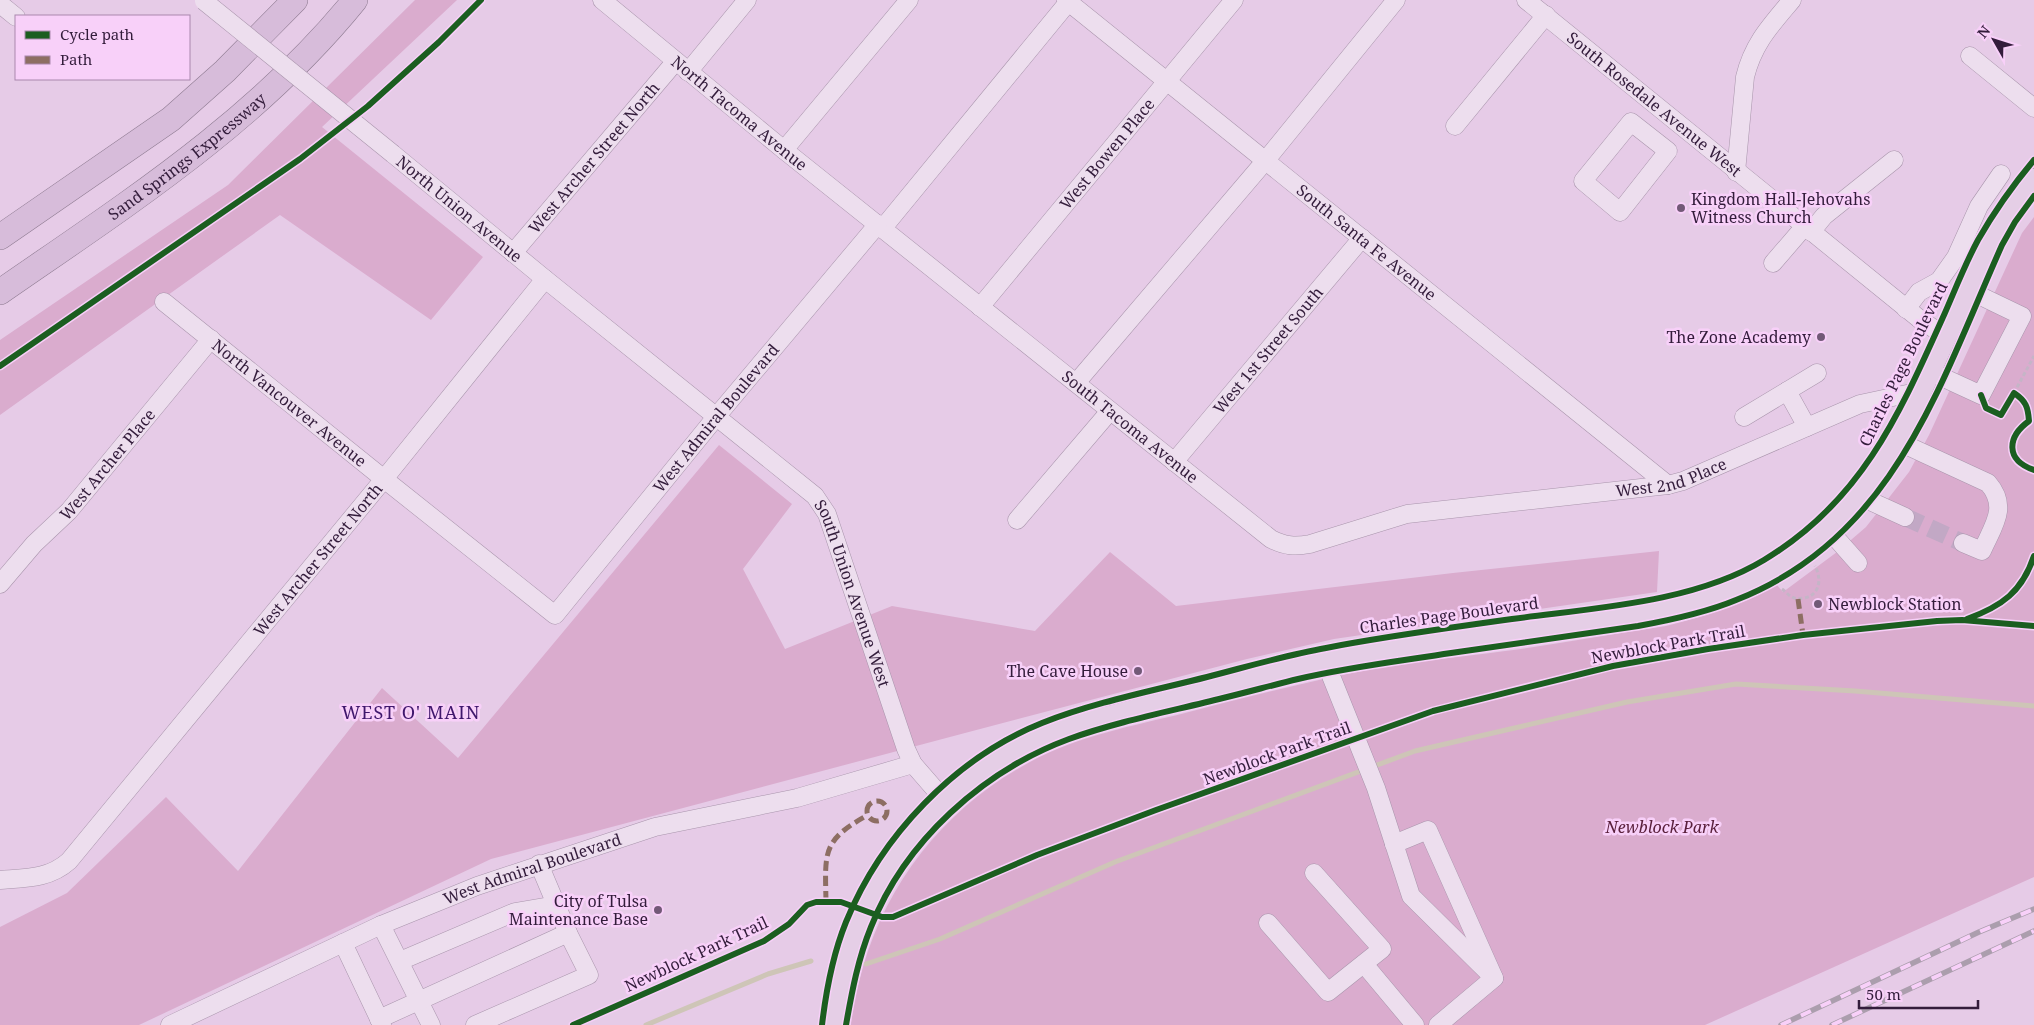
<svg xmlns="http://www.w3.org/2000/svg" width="2034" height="1025" viewBox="0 0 2034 1025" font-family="'Noto Serif',serif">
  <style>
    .green { fill: #daacce }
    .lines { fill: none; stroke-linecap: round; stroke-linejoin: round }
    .stream { stroke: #cec5b7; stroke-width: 5 }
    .minor-tunnel { stroke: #c2a8c5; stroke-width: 18; stroke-dasharray: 18 9; stroke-linecap: butt }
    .minor-casing { stroke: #a995ac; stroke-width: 19 }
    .major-casing { stroke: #8e7b91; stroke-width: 22 }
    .highway-casing { stroke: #8e7b91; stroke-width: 26 }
    .path { stroke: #c5b5c7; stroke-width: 3; stroke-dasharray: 4 2.5; stroke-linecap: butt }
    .minor { stroke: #eddeee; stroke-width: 18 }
    .major { stroke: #e5cee6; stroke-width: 21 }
    .highway { stroke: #d7bcda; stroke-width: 25 }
    .rail-casing { stroke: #ab9ead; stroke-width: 5.5 }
    .rail { stroke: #f8d0f9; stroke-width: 4; stroke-dasharray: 11; stroke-linecap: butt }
    .minor-bridge-casing { stroke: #a995ac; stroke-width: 19; stroke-linecap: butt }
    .minor-bridge { stroke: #eddeee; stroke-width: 18 }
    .quiet { stroke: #8d6e63; stroke-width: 5; stroke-dasharray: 10 5; stroke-linecap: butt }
    .cycleway-casing { stroke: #f8d0f9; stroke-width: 9 }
    .cycleway { stroke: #1b5e20; stroke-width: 6 }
    .poi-dot { fill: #725977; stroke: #f8d0f9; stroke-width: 2 }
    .labels { text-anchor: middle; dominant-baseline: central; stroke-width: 5; stroke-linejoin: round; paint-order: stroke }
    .street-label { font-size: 16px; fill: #331c3b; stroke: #f8d0f9 }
    .poi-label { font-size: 16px; fill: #331c3b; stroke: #f8d0f9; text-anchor: end }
    .park-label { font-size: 16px; font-style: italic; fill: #5a203c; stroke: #f8d0f9 }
    .neighbourhood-label { font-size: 18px; letter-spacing: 1px; fill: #3f176c; stroke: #f8d0f9 }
  </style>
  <rect width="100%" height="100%" fill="#e6cbe7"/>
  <!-- green -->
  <path class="green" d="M415 0H457L322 127 483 257 431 320 280 215 0 415V340L228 185Z
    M2034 217V877L1705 1025H851C852 1006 858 986 863 967 889 878 948 806 1030 762 1077 736 1133 726 1185 713 1247 697 1309 681 1373 669 1416 661 1461 657 1505 651 1559 644 1612 634 1666 626 1705 616 1742 605 1777 585L1783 592 1837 552 1866 527 1909 472 1929 435 2022 233Z
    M719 445 792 504 743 569 785 649 892 606 1035 631 1110 552 1176 606 1453 573 1659 551 1657 592 1334 639 1247 659 965 733 491 859 139 1025H0V927L67 893 166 797 238 871 382 688 458 758Z"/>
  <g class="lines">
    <!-- stream -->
    <path class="stream" d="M866 964 940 939 1115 862 1415 751 1627 702 1736 684 1855 691 2034 706
      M646 1025 768 974 811 961"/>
    <!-- minor-tunnel -->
    <path class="minor-tunnel" d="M1905 517 1963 543"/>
    <!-- minor casing -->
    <g class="minor-casing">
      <g id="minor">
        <path id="s1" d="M602 0 784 150 1271 539C1285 546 1295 547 1310 544L1407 514 1668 485 1683 481 1860 404 1921 391"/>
        <path id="s2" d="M1066 0 1668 485"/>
        <path id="s3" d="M1526 0 1922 321 1947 337"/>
        <path d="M0 4 16 17"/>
        <path d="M1970 56 2034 108"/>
        <path d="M688 72 747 0"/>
        <path d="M1631 122 1668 151 1620 212 1583 181Z"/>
        <path d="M1455 126 1546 15"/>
        <path d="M784 150 909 0"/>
        <path id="s4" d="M393 154 545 279 815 496 827 514 906 749 913 764 946 802"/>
        <path d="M1736 172 1745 77C1753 44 1770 26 1792 0"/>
        <path d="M882 229 1070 0"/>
        <path d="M1811 232 1824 216 1894 160"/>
        <path id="s5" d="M513 253 675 62"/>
        <path d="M1773 263 1804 227"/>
        <path id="s6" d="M164 302 384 479 555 615 716 417 878 224"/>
        <path id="s7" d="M980 307 1234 0"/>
        <path d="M1906 309 1919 292 1939 281 1956 257 1979 206 2001 174"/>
        <path d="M1931 372 1981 395 2022 316 1968 290"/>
        <path d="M1076 383 1266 160 1396 0"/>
        <path d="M1787 391 1807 427"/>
        <path d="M1744 417 1817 373"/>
        <path d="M1897 441 1988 483C2009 507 1993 526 1982 551L1963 543"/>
        <path id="s8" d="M1174 462 1362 238"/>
        <path d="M1859 496 1905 517"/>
        <path d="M1017 520 1110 411"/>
        <path d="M1828 529 1858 563"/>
        <path id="s9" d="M0 584 34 544 69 511 211 339"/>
        <path d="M1325 661 1376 788 1411 896 1494 978"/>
        <path d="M1394 844 1428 830 1494 978 1438 1025"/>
        <path id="s10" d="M0 880C25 878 49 879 69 861L384 479 545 279"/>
        <path d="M1268 923 1328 992 1382 949 1314 873"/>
        <path d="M381 925 431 1025"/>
        <path d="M343 943 382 1025"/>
        <path d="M400 961 515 912 556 905"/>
        <path d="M1364 964 1415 1025"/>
        <path d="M379 1019 568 933"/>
        <path id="s11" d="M170 1025 381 925 477 886 655 827 797 798 913 764"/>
        <path d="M475 1025 589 975 568 933 539 864"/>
      </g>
    </g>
    <!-- major casing -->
    <g class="major-casing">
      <path id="major" d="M834 1025C845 932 882 858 953 796 981 771 1013 749 1048 735 1059 730 1072 727 1084 723L1325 661 1673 609 1747 583 1767 573 1808 546 1828 529 1844 513 1878 473 1901 435 1987 248 2008 212 2034 179"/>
    </g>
    <!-- highway casing -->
    <g class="highway-casing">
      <g id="highway">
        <path d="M0 237 171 119 225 71 295 0"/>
        <path id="s12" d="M0 292C127 204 257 121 355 0"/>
      </g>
    </g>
    <!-- path -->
    <path class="path" d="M2014 393 2034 356
      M2029 421H2034
      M1782 589C1785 591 1788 595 1792 597 1795 599 1799 599 1804 598 1820 595 1822 579 1815 566"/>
    <!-- minor -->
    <use href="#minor" class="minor"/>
    <!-- major -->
    <use href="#major" class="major"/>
    <!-- highway -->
    <use href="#highway" class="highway"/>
    <!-- rail casing -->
    <g class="rail-casing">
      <path id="rail" d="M1781 1025 1979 932 2034 909
        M1832 1025 2034 931"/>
    </g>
    <!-- rail -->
    <use href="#rail" class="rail"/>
    <!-- minor-bridge casing -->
    <g class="minor-bridge-casing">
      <path id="minor-bridge" d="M204 1 393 154"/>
    </g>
    <!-- minor-bridge -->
    <use href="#minor-bridge" class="minor-bridge"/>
    <!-- quiet -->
    <path class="quiet" d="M1798 599 1803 635
      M867 811a10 10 0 1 1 20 0a10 10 0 1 1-20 0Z
      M826 901C825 852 822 840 868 815"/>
    <!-- cycleway casing -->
    <g class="cycleway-casing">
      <path id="cycleway" d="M0 366 300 159 368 106 439 42 481 0
        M1981 395 1986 408 2001 415 2014 393C2026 401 2028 407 2029 421 2007 437 2005 460 2034 470
        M1967 619C2002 606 2022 592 2034 556
        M573 1025 764 941 789 924 807 905 816 902H841L882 917H893L1037 855 1156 810 1433 711 1613 666 1708 649 1803 635 1937 621 1962 620 2034 626
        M822 1025C826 991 833 954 846 922 881 836 955 758 1042 723 1095 702 1152 691 1207 677 1246 667 1286 655 1326 648 1387 636 1450 628 1512 619 1593 608 1693 603 1764 560 1862 501 1899 415 1944 315 1955 290 1965 264 1978 240 1994 212 2013 185 2034 160
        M846 1025C852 991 858 959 871 927 905 841 983 771 1069 739 1119 721 1172 711 1223 698 1248 692 1273 685 1298 679 1349 667 1400 661 1451 653 1513 644 1575 635 1638 626 1671 620 1705 613 1736 600 1894 538 1939 386 2002 245L2015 222 2034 196"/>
    </g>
    <!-- cycleway -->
    <use href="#cycleway" class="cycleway"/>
  </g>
  <!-- markers -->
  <g class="poi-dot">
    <circle cx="1681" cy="208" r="5"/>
    <circle cx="1821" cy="337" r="5"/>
    <circle cx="1818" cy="604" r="5"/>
    <circle cx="1138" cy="671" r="5"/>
    <circle cx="658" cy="910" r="5"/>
  </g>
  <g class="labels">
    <!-- street labels -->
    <g class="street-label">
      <text stroke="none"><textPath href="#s3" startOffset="165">South Rosedale Avenue West</textPath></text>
      <text stroke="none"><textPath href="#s1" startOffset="178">North Tacoma Avenue</textPath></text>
      <text stroke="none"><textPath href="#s7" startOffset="199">West Bowen Place</textPath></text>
      <text stroke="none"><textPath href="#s12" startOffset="231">Sand Springs Expressway</textPath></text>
      <text stroke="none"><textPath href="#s5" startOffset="125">West Archer Street North</textPath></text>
      <text stroke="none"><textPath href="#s4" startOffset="86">North Union Avenue</textPath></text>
      <text stroke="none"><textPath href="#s2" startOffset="386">South Santa Fe Avenue</textPath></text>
      <text stroke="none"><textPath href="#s8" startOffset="146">West 1st Street South</textPath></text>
      <text transform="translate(1903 364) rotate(-64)">Charles Page Boulevard</text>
      <text stroke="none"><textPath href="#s6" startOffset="161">North Vancouver Avenue</textPath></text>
      <text stroke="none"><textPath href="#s6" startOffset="755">West Admiral Boulevard</textPath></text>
      <text stroke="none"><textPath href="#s1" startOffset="679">South Tacoma Avenue</textPath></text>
      <text stroke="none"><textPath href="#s9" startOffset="161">West Archer Place</textPath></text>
      <text stroke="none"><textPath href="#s1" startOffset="1268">West 2nd Place</textPath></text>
      <text stroke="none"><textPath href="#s10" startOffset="464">West Archer Street North</textPath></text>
      <text stroke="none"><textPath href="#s4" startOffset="648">South Union Avenue West</textPath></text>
      <text transform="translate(1449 615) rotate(-8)">Charles Page Boulevard</text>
      <text transform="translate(1668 644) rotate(-10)">Newblock Park Trail</text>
      <text transform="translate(1277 753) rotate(-20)">Newblock Park Trail</text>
      <text stroke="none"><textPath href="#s11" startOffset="395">West Admiral Boulevard</textPath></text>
      <text transform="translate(696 954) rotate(-25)">Newblock Park Trail</text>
    </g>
    <!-- poi labels -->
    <g class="poi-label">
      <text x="1691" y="199" text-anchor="start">Kingdom Hall-Jehovahs<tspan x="1691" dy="18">Witness Church</tspan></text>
      <text x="1811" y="337">The Zone Academy</text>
      <text x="1828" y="604" text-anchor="start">Newblock Station</text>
      <text x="1128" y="671">The Cave House</text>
      <text x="648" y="901">City of Tulsa<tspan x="648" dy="18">Maintenance Base</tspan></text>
    </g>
    <!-- park labels -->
    <g class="park-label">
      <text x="1662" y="827">Newblock Park</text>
    </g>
    <!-- neighbourhood labels -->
    <g class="neighbourhood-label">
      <text x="411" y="712">WEST O' MAIN</text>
    </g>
  </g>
  <!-- legend -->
  <rect x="15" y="15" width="175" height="65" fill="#f8d0f9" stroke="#a988ad"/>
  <rect x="25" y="31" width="25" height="8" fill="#1b5e20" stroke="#a988ad"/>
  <text x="60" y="40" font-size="15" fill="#331c3b">Cycle path</text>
  <rect x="25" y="56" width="25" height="8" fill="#8d6e63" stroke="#a988ad"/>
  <text x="60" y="65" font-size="15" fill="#331c3b">Path</text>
  <!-- north arrow -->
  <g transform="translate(1994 40) rotate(309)" stroke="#f8d0f9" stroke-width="4" paint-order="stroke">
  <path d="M0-4L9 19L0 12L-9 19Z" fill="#331c3b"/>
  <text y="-8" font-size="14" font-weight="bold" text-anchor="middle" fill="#331c3b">N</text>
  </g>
  <!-- scale -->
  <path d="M1859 1000v8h119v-8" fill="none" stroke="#331c3b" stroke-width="2.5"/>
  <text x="1866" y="1000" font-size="15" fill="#331c3b" stroke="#f8d0f9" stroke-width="4" paint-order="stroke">50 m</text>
</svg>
